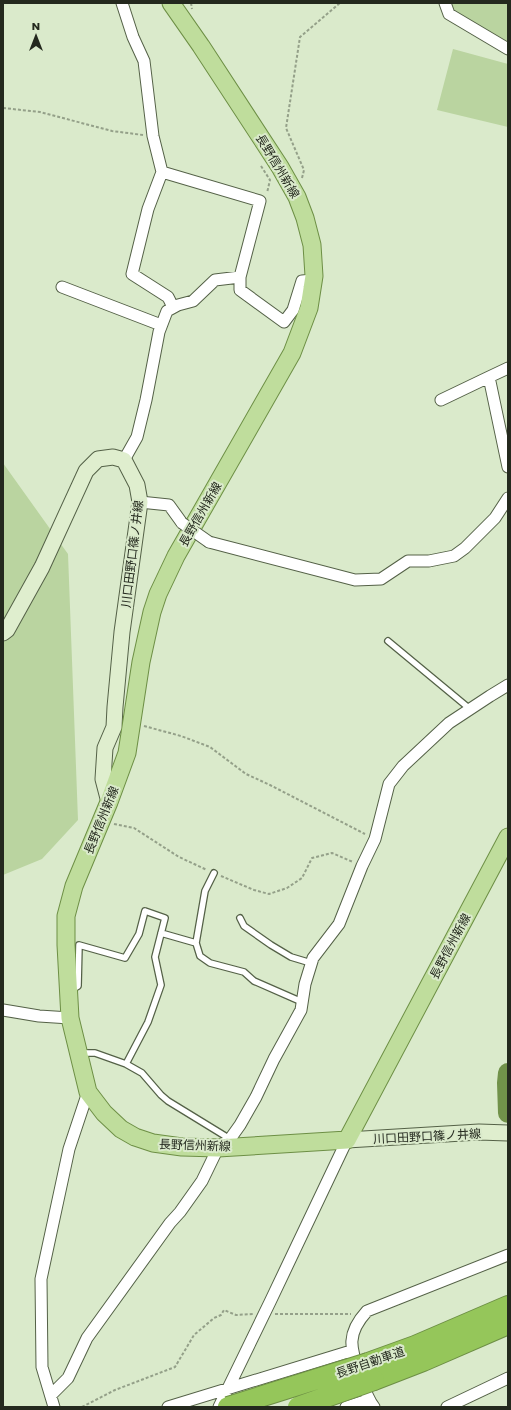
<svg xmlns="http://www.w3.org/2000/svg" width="511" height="1410" viewBox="0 0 511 1410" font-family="Poppins,'Noto Sans JP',sans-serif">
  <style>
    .green { fill: #bad4a0 }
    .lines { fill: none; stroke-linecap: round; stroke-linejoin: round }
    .river { stroke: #71924a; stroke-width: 20 }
    .service-casing { stroke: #546147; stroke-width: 8 }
    .minor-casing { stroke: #546147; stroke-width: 13 }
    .secondary-casing { stroke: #546147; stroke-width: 17 }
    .primary-casing { stroke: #6d8f45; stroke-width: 19 }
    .motorway-casing { stroke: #6d8f45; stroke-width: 22 }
    .path { stroke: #94a089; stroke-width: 2; stroke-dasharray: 3 2; stroke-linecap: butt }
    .service { stroke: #fff; stroke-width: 5.5 }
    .minor { stroke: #fff; stroke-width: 11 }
    .secondary { stroke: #dfeece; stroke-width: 15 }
    .primary { stroke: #bfdd9c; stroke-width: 17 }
    .motorway { stroke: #95c65a; stroke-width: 20 }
    .minor-bridge-casing { stroke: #546147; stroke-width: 13; stroke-linecap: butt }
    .motorway-bridge-casing { stroke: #6d8f45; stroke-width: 22; stroke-linecap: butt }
    .minor-bridge { stroke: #fff; stroke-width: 11 }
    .motorway-bridge { stroke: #95c65a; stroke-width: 20 }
    .labels { text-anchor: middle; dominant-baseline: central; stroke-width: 4; stroke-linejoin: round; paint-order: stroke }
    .street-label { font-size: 12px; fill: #24291e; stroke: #daeacb }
  </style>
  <rect width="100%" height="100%" fill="#daeacb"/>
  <!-- green -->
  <path class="green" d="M452 3H508V44L452 10Z
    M453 49 508 64V127L437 110Z
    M3 463 68 554 78 820 42 859 3 875Z"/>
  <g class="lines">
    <!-- river -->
    <path class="river" d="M508 1073 507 1083 508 1113"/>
    <!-- service casing -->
    <g class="service-casing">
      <path id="service" d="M388 641 470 709
        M240 918 244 926 271 945 291 957 311 963
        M161 933 196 943 205 891 214 873
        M196 943 200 956 210 963 244 972 254 981 302 1002
        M71 990 78 986 79 945 125 958 139 934 145 911 165 918 155 957 161 985 148 1022 126 1064
        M80 1053H95L126 1064 142 1073 161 1095 168 1101 230 1139"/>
    </g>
    <!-- minor casing -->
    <g class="minor-casing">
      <path id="minor" d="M122 3 133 37 144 61 153 136 162 172 260 201 240 277 215 280 193 301 178 305 167 311 159 332 146 400 137 437 124 460
        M445 3 449 14 508 49
        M162 172 148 209 132 274 168 297 173 307
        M240 277V290L284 322 293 310 302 281 313 280
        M62 287 161 325
        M508 368 489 377 508 467
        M441 400 489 377
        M140 502 169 505 182 523
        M209 542 355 580 381 579 408 561H429L454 556 465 548 495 518 508 498
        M3 1010 39 1016 70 1018
        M51 1395 68 1378 87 1338 170 1223 180 1212 202 1181 218 1148 230 1139 240 1125 256 1097 274 1059 301 1010 305 984 313 958 339 924 362 866 375 839 389 784 403 766 449 723 490 696 508 685
        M54 1407 42 1367 41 1279 69 1149 88 1092
        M168 1407 351 1351
        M219 1407 270 1302 347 1140
        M346 1407 368 1400
        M374 1407C367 1398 364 1387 360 1376 351 1349 345 1335 367 1311L508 1255
        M447 1407 508 1378"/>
    </g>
    <!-- secondary casing -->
    <g class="secondary-casing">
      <path id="secondary" d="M3 633 7 630 42 567 86 471 98 459 113 457 124 460 137 485 140 502 122 632 115 707 114 727 105 748 103 779 109 802
        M347 1140 479 1132 508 1133"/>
    </g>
    <!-- primary casing -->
    <g class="primary-casing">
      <path id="primary" d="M171 3 201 46 280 167 297 197 305 218 312 245 314 276 309 308 292 353 176 556 158 594 152 612 141 662 127 753 109 802 74 886 66 916V945L70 1018 88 1092 104 1113 121 1129 135 1137 153 1143 182 1147 218 1148 347 1140 508 837"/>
    </g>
    <!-- motorway casing -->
    <g class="motorway-casing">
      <path id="motorway" d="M368 1363 415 1346 508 1306
        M374 1380 423 1361 508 1324"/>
    </g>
    <!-- path -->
    <path class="path" d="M191 3 192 9
      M3 108 40 112 112 131 143 135
      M261 166 270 180 267 193
      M302 178 304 170 286 128 300 37 340 3
      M144 726 181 736 210 747 246 774 270 785 365 834
      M114 824 134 828 179 857 207 870
      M221 876 254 890 269 894 287 888 302 878 312 858 332 853 353 862
      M275 1314H351
      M82 1407 115 1390 175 1367 194 1335 214 1318 221 1315 224 1310 236 1315 253 1314"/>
    <!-- service -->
    <use href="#service" class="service"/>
    <!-- minor -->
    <use href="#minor" class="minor"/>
    <!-- secondary -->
    <use href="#secondary" class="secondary"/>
    <!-- primary -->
    <use href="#primary" class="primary"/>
    <!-- motorway -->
    <use href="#motorway" class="motorway"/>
    <!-- minor-bridge casing -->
    <g class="minor-bridge-casing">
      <path id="minor-bridge" d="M182 523 209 542"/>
    </g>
    <!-- motorway-bridge casing -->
    <g class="motorway-bridge-casing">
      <path id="motorway-bridge" d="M228 1407 368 1363
        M298 1407 374 1380"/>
    </g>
    <!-- minor-bridge -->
    <use href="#minor-bridge" class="minor-bridge"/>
    <!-- motorway-bridge -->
    <use href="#motorway-bridge" class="motorway-bridge"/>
  </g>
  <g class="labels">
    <!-- street labels -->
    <g class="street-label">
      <text transform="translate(278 166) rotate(59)">長野信州新線</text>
      <text transform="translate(200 514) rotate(-60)">長野信州新線</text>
      <text transform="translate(132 554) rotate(-83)">川口田野口篠ノ井線</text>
      <text transform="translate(101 820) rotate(-68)">長野信州新線</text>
      <text transform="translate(450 946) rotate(-62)">長野信州新線</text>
      <text transform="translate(427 1136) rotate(-3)">川口田野口篠ノ井線</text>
      <text transform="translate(195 1145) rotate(2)">長野信州新線</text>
      <text transform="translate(370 1362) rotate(-19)">長野自動車道</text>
    </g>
  </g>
  <!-- border -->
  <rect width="511" height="1410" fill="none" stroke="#24291e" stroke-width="8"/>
  <!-- north arrow -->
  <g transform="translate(36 36)" stroke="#daeacb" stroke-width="3" paint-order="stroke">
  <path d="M0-3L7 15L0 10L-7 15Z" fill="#24291e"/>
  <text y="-6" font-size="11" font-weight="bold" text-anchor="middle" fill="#24291e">N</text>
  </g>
</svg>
